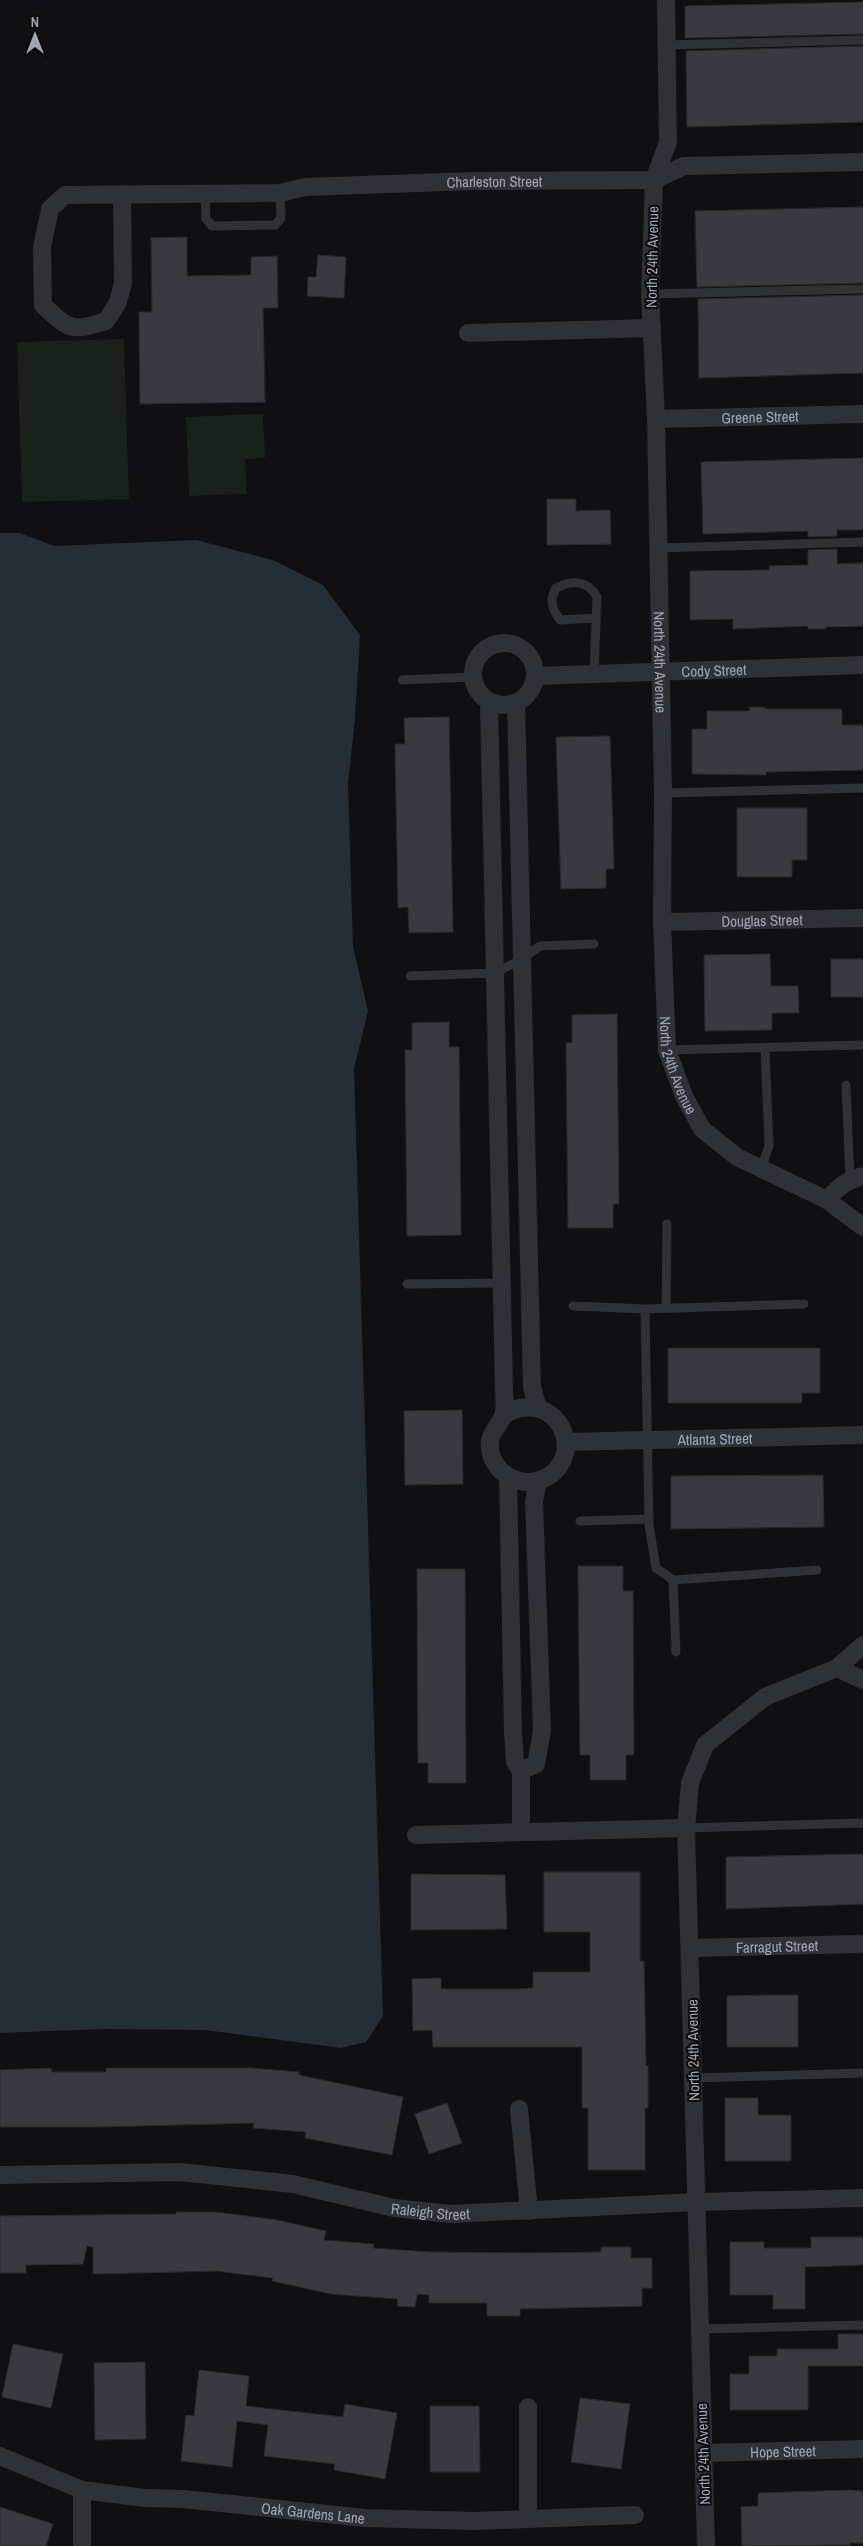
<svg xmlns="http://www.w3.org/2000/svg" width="863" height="2546" viewBox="0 0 863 2546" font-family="'Archivo Narrow',sans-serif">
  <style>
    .green { fill: #1a211b }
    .water { fill: #252d36 }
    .building { fill: #39393f; stroke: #2a292d }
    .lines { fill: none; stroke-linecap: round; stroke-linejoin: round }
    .service { stroke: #303136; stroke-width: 9 }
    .minor { stroke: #303136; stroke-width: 18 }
    .labels { text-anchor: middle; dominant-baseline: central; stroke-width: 4; stroke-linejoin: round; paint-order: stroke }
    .street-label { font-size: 15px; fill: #9fa3b4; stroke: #0b0b0c }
  </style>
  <rect width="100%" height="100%" fill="#100f11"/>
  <!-- green -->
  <path class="green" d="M124 339 129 499 22 502 17 342Z
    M263 414 265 458 245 459 247 494 189 496 186 417Z"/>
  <!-- water -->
  <path class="water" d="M0 533H20L54 546 196 540 273 560 323 585 360 635 355 719 348 783 353 946 368 1011 354 1069 383 2016 366 2042 341 2048 205 2030 105 2029 0 2033Z"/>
  <!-- building -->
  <path class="building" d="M863 2V34L685 38V6Z
    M863 46V122L687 127 686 51Z
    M863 207V283L697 287 695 211Z
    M187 237V276L251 275V257L277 256 278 308H263L265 402 140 404 139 312H152L151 238Z
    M318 255 346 257 344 298 307 296 308 277H316Z
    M863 295V373L699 378 698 299Z
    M863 458V530H837V536L808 537V531L703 534 701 462Z
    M547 499H576V511L610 510 611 544 547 545Z
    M837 549V564L863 563V626L826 627V629H808V626L733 629V619L690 620V571L769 570V566L808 565V550Z
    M749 707H765V709H842V725H863V770L766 772V775L692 774V729H707V711H750Z
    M449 717 453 932 409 933 408 907 398 908 395 744H405L404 718Z
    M610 736 614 869H606V888L561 889 556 737Z
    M737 808H807V860H792V877H737Z
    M770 954 771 986H798L799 1013H772V1030L705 1031 704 955Z
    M831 959H863V997H831Z
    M617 1014 619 1204H613V1228H568L566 1043H572V1015Z
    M449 1022V1047H459L461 1235 407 1236 405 1050H412V1023Z
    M668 1348H820V1393H802V1403H668Z
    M462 1410 463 1484 405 1485 404 1411Z
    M823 1475 824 1527 671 1529V1476Z
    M578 1566H623V1591H633L634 1755H626V1780H590V1755H580Z
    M417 1569H465L466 1783H428V1763H418Z
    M863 1854V1904L726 1909V1857Z
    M544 1872H640V1961H644L646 2066H648V2108H645V2170H588V2108H582V2047H433L432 2030 413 2031 412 1979 441 1978V1989H518L533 1988V1972H590V1932H544Z
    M411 1874 505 1875 507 1929 411 1930Z
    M768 1995H798V2047H727V1996Z
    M51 2068 52 2072H106V2068H251L299 2072V2075L403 2097 392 2155 305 2138 306 2132 253 2128 254 2123 97 2127H0V2070Z
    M725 2098H758V2115H791V2161H725Z
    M447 2103 462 2143 429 2154 415 2114Z
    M176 2212H216L277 2220 326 2231 324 2240 374 2244 373 2248 429 2252 531 2253 601 2252V2247H631V2258H652V2288H642V2306L520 2309V2316H487V2303H429V2295L417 2294 415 2307 397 2306 398 2299 331 2294 272 2281 273 2278 216 2271 93 2274V2247L87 2246 83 2264 26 2265V2273H0V2216L176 2214Z
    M811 2237H863V2265L805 2267V2309H773V2295H730V2242H764V2248H811Z
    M838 2334H863V2366H808V2410H730V2374H749V2356H777V2349H838Z
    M13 2344 63 2354 51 2408 2 2397Z
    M145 2362 146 2439 95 2440 94 2363Z
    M199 2370 249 2376 246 2406 343 2417 345 2404 397 2413 385 2479 334 2470 335 2464 264 2456 268 2425 237 2421 232 2467 181 2461 186 2415 194 2416Z
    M580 2398 630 2404 621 2469 571 2462Z
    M430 2406H479L480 2472H430Z
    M850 2490 863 2491V2543H850V2545L742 2546 741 2507 758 2506V2493Z
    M0 2507 53 2524 46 2546H0Z"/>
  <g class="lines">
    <!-- service -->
    <path class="service" d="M667 45 863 40
      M205 194 206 219 212 226 275 225 281 218 280 193
      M650 294 863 289
      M658 548 863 542
      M594 674 597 597C588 580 572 580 556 588 549 601 552 608 560 620L595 618
      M402 680 473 677
      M663 793 863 788
      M410 976 495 973 522 959 540 946 594 944
      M667 1050 863 1045
      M846 1085 850 1179
      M761 1169 769 1146 765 1048
      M407 1284 502 1283
      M804 1304 645 1309 649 1525 656 1568 673 1580 817 1570
      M573 1306 645 1309
      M666 1308 667 1224
      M580 1521 649 1519
      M673 1580 676 1652
      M686 1828 863 1823
      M693 2078 863 2073
      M700 2329 863 2325"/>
    <!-- minor -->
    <g class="minor">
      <path id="s1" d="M666 0 668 142 654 180 650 294 656 419 663 793 662 922 667 1050 684 1096 702 1129 737 1157 827 1200 863 1227"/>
      <path id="s2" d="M122 194 123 283 118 302 106 321C72 332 69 330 43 305L42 247 50 209 65 195 280 193 305 187 473 181 654 180 684 166 863 162"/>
      <path d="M468 333 652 328"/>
      <path id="s3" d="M656 419 863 414"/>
      <circle cx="504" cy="674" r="31"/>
      <path id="s4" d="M535 676 863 665"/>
      <path d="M489 702 504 1389C504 1397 506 1409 503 1416 497 1430 486 1435 491 1454 494 1466 505 1477 517 1480 525 1483 535 1482 543 1479 591 1457 556 1384 504 1415"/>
      <path d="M516 703 532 1387 538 1408"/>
      <path id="s5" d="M662 922 863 918"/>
      <path d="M827 1200C838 1187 847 1180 863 1176"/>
      <path id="s6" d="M566 1442 863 1435"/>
      <path d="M508 1477 513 1732 515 1762 521 1771V1832"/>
      <path d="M837 1668 863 1680"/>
      <path d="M521 1771 536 1764 542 1731 534 1501 538 1481"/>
      <path d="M416 1835 686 1828"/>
      <path id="s7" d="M691 1948 863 1944"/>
      <path d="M519 2109 529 2211"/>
      <path id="s8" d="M0 2175 180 2172 293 2184 394 2208 451 2214 696 2202 863 2198"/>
      <path d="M528 2407V2519"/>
      <path id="s9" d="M703 2453 863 2449"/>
      <path id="s10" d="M0 2456 82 2490 145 2498 183 2499 365 2518 474 2521 635 2515"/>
      <path d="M82 2490V2546"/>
      <path d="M706 2546 686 1828 690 1783 705 1745 765 1697 837 1668 863 1645"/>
    </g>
  </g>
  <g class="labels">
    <!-- street labels -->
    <g class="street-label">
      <text stroke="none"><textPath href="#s2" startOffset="750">Charleston Street</textPath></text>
      <text transform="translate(652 257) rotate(-89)">North 24th Avenue</text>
      <text stroke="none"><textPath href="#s3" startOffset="104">Greene Street</textPath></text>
      <text stroke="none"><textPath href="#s1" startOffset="665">North 24th Avenue</textPath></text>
      <text stroke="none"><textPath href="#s4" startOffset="179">Cody Street</textPath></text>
      <text stroke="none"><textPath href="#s5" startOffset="100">Douglas Street</textPath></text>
      <text stroke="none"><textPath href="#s1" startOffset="1070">North 24th Avenue</textPath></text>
      <text stroke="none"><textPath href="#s6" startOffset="149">Atlanta Street</textPath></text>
      <text stroke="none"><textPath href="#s7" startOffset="86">Farragut Street</textPath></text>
      <text transform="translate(693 2050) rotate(-91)">North 24th Avenue</text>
      <text stroke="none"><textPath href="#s8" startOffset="434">Raleigh Street</textPath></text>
      <text stroke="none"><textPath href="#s9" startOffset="80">Hope Street</textPath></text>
      <text transform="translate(703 2454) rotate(-92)">North 24th Avenue</text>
      <text stroke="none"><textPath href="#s10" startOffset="321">Oak Gardens Lane</textPath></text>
    </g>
  </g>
  <!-- north arrow -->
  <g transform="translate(35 35)" stroke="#0b0b0c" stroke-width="4" paint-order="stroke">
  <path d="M0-4L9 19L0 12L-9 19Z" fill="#9fa3b4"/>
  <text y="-8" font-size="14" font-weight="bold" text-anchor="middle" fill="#9fa3b4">N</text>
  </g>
</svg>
